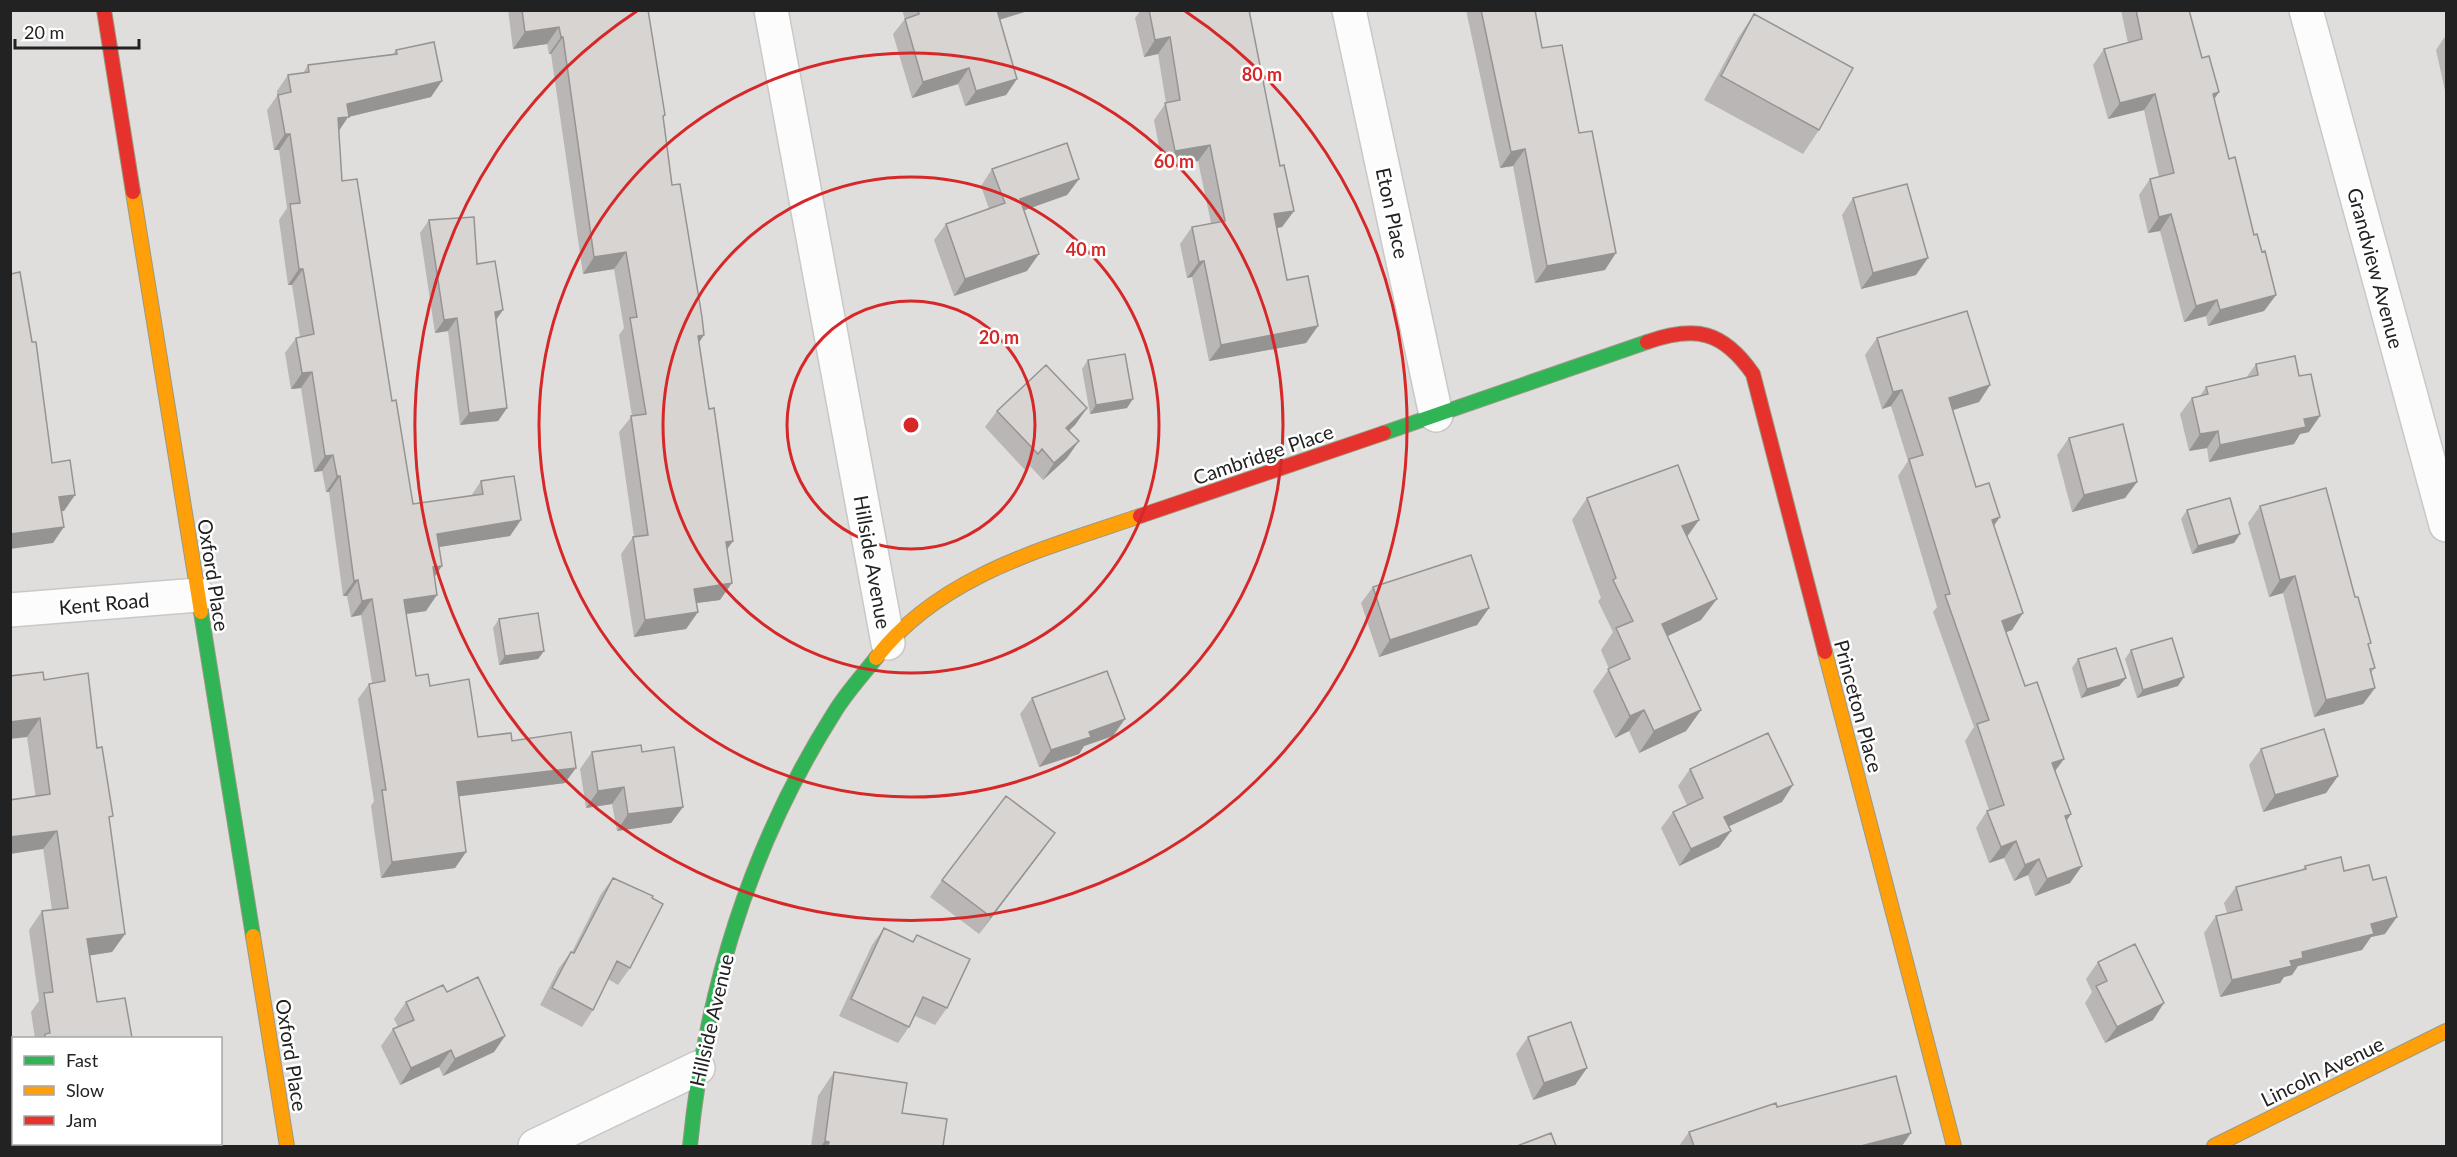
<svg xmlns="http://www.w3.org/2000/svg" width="2457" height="1157" viewBox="0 0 2457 1157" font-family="Lato,sans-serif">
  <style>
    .residential { fill: #dfdedc; fill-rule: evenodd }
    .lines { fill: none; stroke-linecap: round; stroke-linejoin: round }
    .street-casing { stroke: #c9c8c7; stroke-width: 36 }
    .fast-casing { stroke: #999a82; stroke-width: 16 }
    .slow-casing { stroke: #999a82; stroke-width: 16 }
    .jam-casing { stroke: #999a82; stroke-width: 16 }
    .street { stroke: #fdfcfc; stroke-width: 33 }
    .fast { stroke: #30b455; stroke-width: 14 }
    .slow { stroke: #ff9f0a; stroke-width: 14 }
    .jam { stroke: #e5322d; stroke-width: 14 }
    .wall { fill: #b9b6b5 }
    .shaded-wall { fill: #969493 }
    .building { fill: #d7d4d2; stroke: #969493; stroke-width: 1.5 }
    .ring { fill: none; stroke: #d62828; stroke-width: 3 }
    .labels { text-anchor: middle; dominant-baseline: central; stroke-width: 5; stroke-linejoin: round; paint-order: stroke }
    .street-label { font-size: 20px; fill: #222; stroke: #fff }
    .centre { fill: #d62828; stroke: #fff; stroke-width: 3 }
    .ring-label { font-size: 18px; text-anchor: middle; font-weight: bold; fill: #d62828; stroke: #fff; stroke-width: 5; stroke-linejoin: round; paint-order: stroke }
  </style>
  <rect width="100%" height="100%" fill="#f0eeeb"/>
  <!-- residential -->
  <path class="residential" d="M10 11H2446V1146H11ZM14 1038H220V1144H14Z"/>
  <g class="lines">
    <!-- street casing -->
    <g class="street-casing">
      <path id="street" d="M771 10 888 643
        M1349 10 1436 415
        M2306 10 2446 525
        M10 610 198 595
        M535 1146 698 1068"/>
    </g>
    <!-- fast casing -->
    <g class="fast-casing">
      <path id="fast" d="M1384 433 1647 342
        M201 612 253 936
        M690 1146C705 992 751 844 834 713 846 693 862 676 876 658"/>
    </g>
    <!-- slow casing -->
    <g class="slow-casing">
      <path id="slow" d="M133 192 201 612
        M1825 652 1954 1146
        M876 658C940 575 1046 548 1140 516
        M253 936 287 1146
        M2214 1146 2446 1031"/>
    </g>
    <!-- jam casing -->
    <g class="jam-casing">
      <path id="jam" d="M104 10 133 192
        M1647 342C1696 325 1723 331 1753 374L1825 652
        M1140 516 1384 433"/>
    </g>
    <!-- street -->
    <use href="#street" class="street"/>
    <!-- fast -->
    <use href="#fast" class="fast"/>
    <!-- slow -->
    <use href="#slow" class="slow"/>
    <!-- jam -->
    <use href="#jam" class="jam"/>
  </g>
  <!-- wall -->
  <path class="wall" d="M508 10H648L665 115 663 118 672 185 699 343 709 409 733 541 727 550 720 600 696 603 698 612 686 629 634 637 621 554 633 537H634L619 432 632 416 619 335 624 328 614 269 583 274 551 54H549L547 44 513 49Z
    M902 10H1031L999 20 1017 79 1006 95 965 106 958 84 912 98 893 34 905 19Z
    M1141 10H1249L1280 166 1294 211 1282 227 1277 228 1287 280 1318 326 1306 343 1209 361 1192 277 1187 278 1180 244 1192 227 1211 223 1198 161 1163 168 1154 120 1166 103 1158 54 1144 57 1135 18Z
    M1466 10H1535L1542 48 1605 270 1535 283 1513 166 1500 168Z
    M2121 10H2189L2202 58 2219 92 2214 99 2229 159 2254 235 2262 252 2276 295 2264 311 2208 326 2206 316 2184 322 2160 231 2148 233 2139 195 2150 179 2159 177 2144 110 2108 119 2093 65 2104 49 2128 43Z
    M1754 14 1819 130 1803 154 1704 100 1738 38Z
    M2446 35V95L2436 50Z
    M396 50 431 97 348 117 339 131 342 181 392 401 413 504 471 496 481 481 510 536 439 547 434 577 426 611 406 614 416 676 430 686 478 737 512 741 565 783 458 796 466 852 455 868 381 878 371 806 374 801 358 699 369 684 372 683 361 615 351 617 347 596H343L329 492H326L322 471 314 472 301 388 291 389 285 353 296 338 300 337 292 285H288L279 220 287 208 279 150H274L267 110 277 96V91L288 75 303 73 308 65 393 54Z
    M992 169 1079 179 1067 195 1024 210 1027 271 954 296 934 240 946 224 989 209 981 186Z
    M1853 198 1916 275 1861 289 1842 215Z
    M429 220 496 320 507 408 498 421 460 425 448 331 435 333 420 233Z
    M1877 338 1990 385 1979 402 1952 410 1976 487 1994 526 2012 630 2006 632 2025 686 2064 759 2055 771 2066 821 2070 883 2035 896 2028 875 2014 881 2004 858 1989 863 1976 828 1987 811 1989 810 1965 741 1974 727 1933 612 1937 607 1898 476 1908 461 1891 406 1882 409 1865 355Z
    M1088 360 1127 408 1090 414 1082 369Z
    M2256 364 2309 432 2300 434 2294 444 2209 462 2207 448 2189 451 2180 414 2192 398 2200 396 2206 387 2246 378Z
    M1087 408 1075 425 1069 431 1067 458 1043 480 1030 466 1026 471 985 427 997 411Z
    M2069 438 2137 482 2125 498 2072 512 2057 455Z
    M1587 498 1699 520 1687 536 1701 620 1667 636 1701 710 1686 731 1639 753 1629 731 1615 738 1593 691 1609 669 1601 650 1613 632 1598 601 1601 598 1572 520Z
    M2260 506 2355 597 2375 668 2371 673 2375 688 2363 704 2314 717 2283 593 2269 597 2248 523Z
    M2187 510 2240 534 2234 543 2192 554 2181 519Z
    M1373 587 1489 608 1477 625 1379 657 1361 603Z
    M499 619 544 651 538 659 499 665 493 628Z
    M2131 650 2178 686 2137 698 2125 659Z
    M2078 659 2126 678 2119 686 2081 698 2072 668Z
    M44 680 97 748 109 821 125 934 112 952 90 955 97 1002 132 1038H35L31 1012 39 1001 29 930 42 911 52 910 27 737Z
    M1032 698 1113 736 1084 746 1079 754 1039 767 1020 714Z
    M2261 749 2338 776 2326 793 2263 812 2249 765Z
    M592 752H642L683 807 671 823 617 831 612 804 586 808 580 769Z
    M1690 769 1782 802 1729 826 1731 831 1719 847 1679 866 1661 828 1673 812 1687 805 1678 786Z
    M1055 833 979 934 930 897 942 880Z
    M2305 866 2344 871 2385 934 2371 937 2362 950 2298 966 2292 975 2284 977 2280 983 2220 997 2204 933 2216 916 2227 913 2224 903 2236 887 2302 870Z
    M613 878 630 968 618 985 608 979 593 1010 582 1027 540 1005 559 968 571 952H572L601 894Z
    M884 928 912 942 917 935 947 1008 935 1025 915 1016 909 1027 898 1043 839 1016 872 945Z
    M2098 962 2153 1020 2105 1043 2085 1003 2092 992 2086 979Z
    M447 992 505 1036 494 1052 443 1076 439 1067 400 1085 381 1046 393 1029 398 1027 394 1019 406 1002Z
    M1528 1037 1587 1068 1575 1085 1533 1100 1516 1054Z
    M834 1072 902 1113 943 1146H811L818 1096Z
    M1777 1107 1902 1146H1679L1689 1132Z
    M45 1143H165L163 1146H45Z"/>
  <!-- shaded-wall -->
  <path class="shaded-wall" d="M994 10H1031L985 24Z
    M559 27 547 44 513 49 525 32Z
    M561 37H563L551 54H549Z
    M1170 37 1158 54 1144 57 1155 40Z
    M969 68 958 84 912 98 923 82Z
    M1017 79 1006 95 965 106 976 91Z
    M442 81 431 97 348 117 338 132 327 134 347 104Z
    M2219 92 2208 108 2213 94Z
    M2155 94 2144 110 2108 119 2120 103Z
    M285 134H290L279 150H274Z
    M1210 145 1198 161 1163 168 1175 151Z
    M1525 149 1513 166 1500 168 1511 152Z
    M1079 179 1067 195 1008 216 1020 199Z
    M1294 211 1282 227 1262 231 1274 214Z
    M2171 214 2160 231 2148 233 2159 217Z
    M626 252 614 269 583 274 594 257Z
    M1616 253 1605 270 1535 283 1547 266Z
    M1039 254 1027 271 954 296 965 279Z
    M1928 258 1916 275 1861 289 1873 273Z
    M1204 261 1192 277 1187 278 1199 262Z
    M299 269H303L292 285H288Z
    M2276 295 2264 311 2208 326 2220 310Z
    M2217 300 2206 316 2184 322 2196 306Z
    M503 310 494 323 495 312Z
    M457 318 448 331 435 333 444 320Z
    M1318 326 1306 343 1209 361 1221 345Z
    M704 335 693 352 698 336Z
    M312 372 301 388 291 389 302 373Z
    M1990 385 1979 402 1937 415 1949 398Z
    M1902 390 1891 406 1882 409 1893 392Z
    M1133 399 1127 408 1090 414 1096 405Z
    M507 408 498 421 460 425 469 413Z
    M1087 408 1075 425 1054 444 1066 428Z
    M2320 416 2309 432 2300 434 2294 444 2209 462 2220 445 2304 419Z
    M2218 431 2207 448 2189 451 2200 434Z
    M1079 441 1067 458 1043 480 1054 463Z
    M333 455 322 471 314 472 325 456Z
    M337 476H340L329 492H326Z
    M2137 482 2125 498 2072 512 2084 495Z
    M75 495 64 511 48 513 59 497Z
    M2000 517 1988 534 1992 520Z
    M521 520 510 536 426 549 437 534Z
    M1699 520 1684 541 1682 526Z
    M64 527 53 543 10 549V534Z
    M2240 534 2234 543 2192 554 2198 546Z
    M733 541 721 557 726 542Z
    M442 566 431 582 433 567Z
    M2295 576 2283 593 2269 597 2280 580Z
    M358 580 347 596H343L354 581Z
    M732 583 720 600 682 605 694 589Z
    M437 595 426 611 393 616 404 600Z
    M372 599 361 615 351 617 362 601Z
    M1717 599 1701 620 1647 646 1662 624Z
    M1489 608 1477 625 1379 657 1390 640Z
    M698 612 686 629 634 637 645 620Z
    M2023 613 2012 630 1990 638 2002 621Z
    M544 651 538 659 499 665 505 656Z
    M2184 677 2178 686 2137 698 2143 690Z
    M2126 678 2119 686 2081 698 2087 689Z
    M2375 688 2363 704 2314 717 2326 700Z
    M1644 710 1629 731 1615 738 1630 716Z
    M1701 710 1686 731 1639 753 1654 731Z
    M40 718 27 737 10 739V722Z
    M1125 719 1113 736 1084 746 1079 754 1039 767 1051 750 1089 732Z
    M2064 759 2052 775V763Z
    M576 768 565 783 446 798 457 782Z
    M2338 776 2326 793 2263 812 2275 795Z
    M1793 785 1782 802 1712 834 1724 817Z
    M624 787 612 804 586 808 598 791Z
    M683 807 671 823 617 831 628 814Z
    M2071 814 2060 831 2065 816Z
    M57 831 43 849 10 854V837Z
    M1731 831 1719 847 1679 866 1691 849Z
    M1055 833 1043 850 979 934 991 917Z
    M2016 841 2004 858 1989 863 2001 847Z
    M466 852 455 868 381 878 392 862Z
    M2039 859 2028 875 2014 881 2025 865Z
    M2082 866 2070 883 2035 896 2047 879Z
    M2397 917 2385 934 2371 937 2362 950 2298 966 2292 975 2284 977 2280 983 2220 997 2232 980 2290 961 2302 952 2371 924Z
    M125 934 112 952 74 958 87 939Z
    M2164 1003 2153 1020 2105 1043 2117 1027Z
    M505 1036 494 1052 443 1076 455 1059Z
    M451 1050 439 1067 400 1085 411 1068Z
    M1587 1068 1575 1085 1533 1100 1544 1083Z
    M1911 1133 1902 1146H1861Z
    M825 1141 829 1142 825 1146H821Z
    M165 1143 163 1146H157L159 1144Z"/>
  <!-- building -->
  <path class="building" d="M522 10H648L665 115 663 116 672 185 680 184 702 317 704 335 698 336 709 409 714 408 733 541 726 542 732 583 694 589 698 612 645 620 633 537 648 535 631 416 646 414 630 318 637 317 626 252 594 257 563 37H561L559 27 525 32Z
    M918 10H997L1017 79 976 91 969 68 923 82 905 19 919 14Z
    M1149 10H1249L1280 166 1284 165 1294 211 1274 214 1287 280 1308 276 1318 326 1221 345 1204 261 1199 262 1192 227 1225 221 1210 145 1175 151 1165 103 1180 100 1170 37 1155 40Z
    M1481 10H1535L1542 48 1562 45 1579 133 1592 131 1616 253 1547 266 1525 149 1511 152Z
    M2136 10H2189L2202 58 2209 56 2219 92 2213 94 2229 159 2235 157 2254 235 2257 234 2262 252 2265 251 2276 295 2220 310 2217 300 2196 306 2171 214 2159 217 2150 179 2174 173 2155 94 2120 103 2104 49 2142 39Z
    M1754 14 1853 68 1819 130 1721 76Z
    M434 42 442 81 347 104 349 117 338 118 342 181 357 179 392 401 396 400 413 504 483 494 481 481 514 476 521 520 437 534 442 566 433 567 437 595 404 600 416 676 428 674 430 686 469 679 478 737 511 733 512 741 571 732 576 768 457 782 466 852 392 862 382 790H386L369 684 385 681 372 599 362 601 358 580 354 581 340 476H337L333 455 325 456 312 372 302 373 296 338 314 334 303 269H299L290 204 300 203 290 134H285L278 95 291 92 288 75 309 72 308 65 397 54 396 50Z
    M1067 143 1079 179 1020 199 1039 254 965 279 946 224 1005 203 992 169Z
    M1907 184 1928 258 1873 273 1853 198Z
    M474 217 477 264 495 261 503 310 495 312 507 408 469 413 457 318 444 320 429 220Z
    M20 272 32 342H36L52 463 70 460 75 495 59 497 64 527 10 534V273L11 274Z
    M1967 311 1990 385 1949 398 1976 487 1989 483 2000 517 1992 520 2023 613 2002 621 2025 686 2037 682 2064 759 2052 763 2071 814 2065 816 2082 866 2047 879 2039 859 2025 865 2016 841 2001 847 1987 811 2004 805 1977 724 1989 720 1945 595 1950 594 1909 459 1923 455 1902 390 1893 392 1877 338Z
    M1125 354 1133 399 1096 405 1088 360Z
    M2295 356 2299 376 2311 374 2320 416 2304 419 2306 427 2220 445 2218 431 2200 434 2192 398 2208 394 2206 387 2258 375 2256 364Z
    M1046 365 1087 408 1066 428 1079 441 1054 463 1042 449 1038 454 997 411Z
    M2123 424 2137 482 2084 495 2069 438Z
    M1678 465 1699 520 1682 526 1717 599 1662 624 1701 710 1654 731 1644 710 1630 716 1608 669 1630 659 1616 628 1633 621 1613 580 1616 578 1587 498Z
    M2326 488 2355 597H2358L2371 643 2368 644 2375 668 2370 669 2375 688 2326 700 2295 576 2280 580 2260 506Z
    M2230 498 2240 534 2198 546 2187 510Z
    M1471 555 1489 608 1390 640 1373 587Z
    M538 613 544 651 505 656 499 619Z
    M2172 638 2184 677 2143 690 2131 650Z
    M2116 648 2126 678 2087 689 2078 659Z
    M1107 671 1125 719 1089 732 1091 737 1051 750 1032 698Z
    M43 672 44 680 88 673 97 748 102 747 113 816 109 817 125 934 87 939 97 1002 125 998 132 1038H45V1034L50 1033 44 993 53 992 42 911 68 908 57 831 10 837V800L50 794 40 718 10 722V676Z
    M2324 729 2338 776 2275 795 2261 749Z
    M1768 733 1793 785 1724 817 1731 831 1691 849 1673 812 1703 798 1690 769Z
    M641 745 642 752 674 747 683 807 628 814 624 787 598 791 592 752Z
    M1006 796 1055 833 991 917 942 880Z
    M2341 857 2344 871 2369 865 2373 880 2386 877 2397 917 2371 924 2374 934 2302 952 2303 958 2290 961 2292 966 2232 980 2216 916 2242 910 2236 887 2306 869 2305 866Z
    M613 878 653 896 652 898 663 904 630 968 617 961 593 1010 552 988 571 952 574 953Z
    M884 928 913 942 917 935 970 959 947 1008 923 997 909 1027 851 999Z
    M2135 944 2164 1003 2117 1027 2096 986 2107 981 2098 962Z
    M478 977 505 1036 455 1059 451 1050 411 1068 393 1029 414 1020 406 1002 443 985 447 992Z
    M1571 1022 1587 1068 1544 1083 1528 1037Z
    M834 1072 907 1083 902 1113 947 1119 943 1146H828L829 1142 825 1141Z
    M1896 1076 1911 1133 1861 1146H1694L1689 1132 1776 1103 1777 1107Z
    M1551 1133 1556 1146H1517Z
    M61 1143H161L159 1144V1146H61Z"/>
  <!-- distance rings -->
  <g class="ring">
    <circle cx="911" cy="425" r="124"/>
    <circle cx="911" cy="425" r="248"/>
    <circle cx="911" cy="425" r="372"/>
    <path d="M1185 11A496 496 0 1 1 637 11"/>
  </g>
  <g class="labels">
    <!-- street labels -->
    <g class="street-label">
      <text transform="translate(1393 213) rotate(78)">Eton Place</text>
      <text transform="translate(2376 268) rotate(75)">Grandview Avenue</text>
      <text transform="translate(1263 454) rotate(-19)">Cambridge Place</text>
      <text transform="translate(873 562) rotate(80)">Hillside Avenue</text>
      <text transform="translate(214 575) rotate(81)">Oxford Place</text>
      <text transform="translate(104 603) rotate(-5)">Kent Road</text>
      <text transform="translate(1859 706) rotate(75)">Princeton Place</text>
      <text transform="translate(711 1020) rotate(-77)">Hillside Avenue</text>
      <text transform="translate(292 1055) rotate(81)">Oxford Place</text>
      <text transform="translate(2322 1071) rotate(-26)">Lincoln Avenue</text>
    </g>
  </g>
  <circle cx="911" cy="425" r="9" class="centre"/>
  <g class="ring-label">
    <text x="1262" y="81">80 m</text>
    <text x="1174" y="168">60 m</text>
    <text x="1086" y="256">40 m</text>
    <text x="999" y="344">20 m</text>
  </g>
  <!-- border -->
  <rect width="2457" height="1157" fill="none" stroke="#222222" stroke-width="24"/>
  <!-- legend -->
  <rect x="12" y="1037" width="210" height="108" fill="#ffffff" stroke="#a7a7a7" stroke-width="1.5"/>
  <rect x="24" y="1056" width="30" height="9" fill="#30b455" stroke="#a7a7a7" stroke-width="1.5"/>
  <text x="66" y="1067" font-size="18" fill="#222222">Fast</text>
  <rect x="24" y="1086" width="30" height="9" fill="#ff9f0a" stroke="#a7a7a7" stroke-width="1.5"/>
  <text x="66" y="1097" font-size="18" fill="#222222">Slow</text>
  <rect x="24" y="1116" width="30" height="9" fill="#e5322d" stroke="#a7a7a7" stroke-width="1.5"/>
  <text x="66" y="1127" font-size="18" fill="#222222">Jam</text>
  <!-- scale -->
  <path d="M15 39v9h124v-9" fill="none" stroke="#222222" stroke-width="3"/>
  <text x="24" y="39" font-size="18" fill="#222222" stroke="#ffffff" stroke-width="4.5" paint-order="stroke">20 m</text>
</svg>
